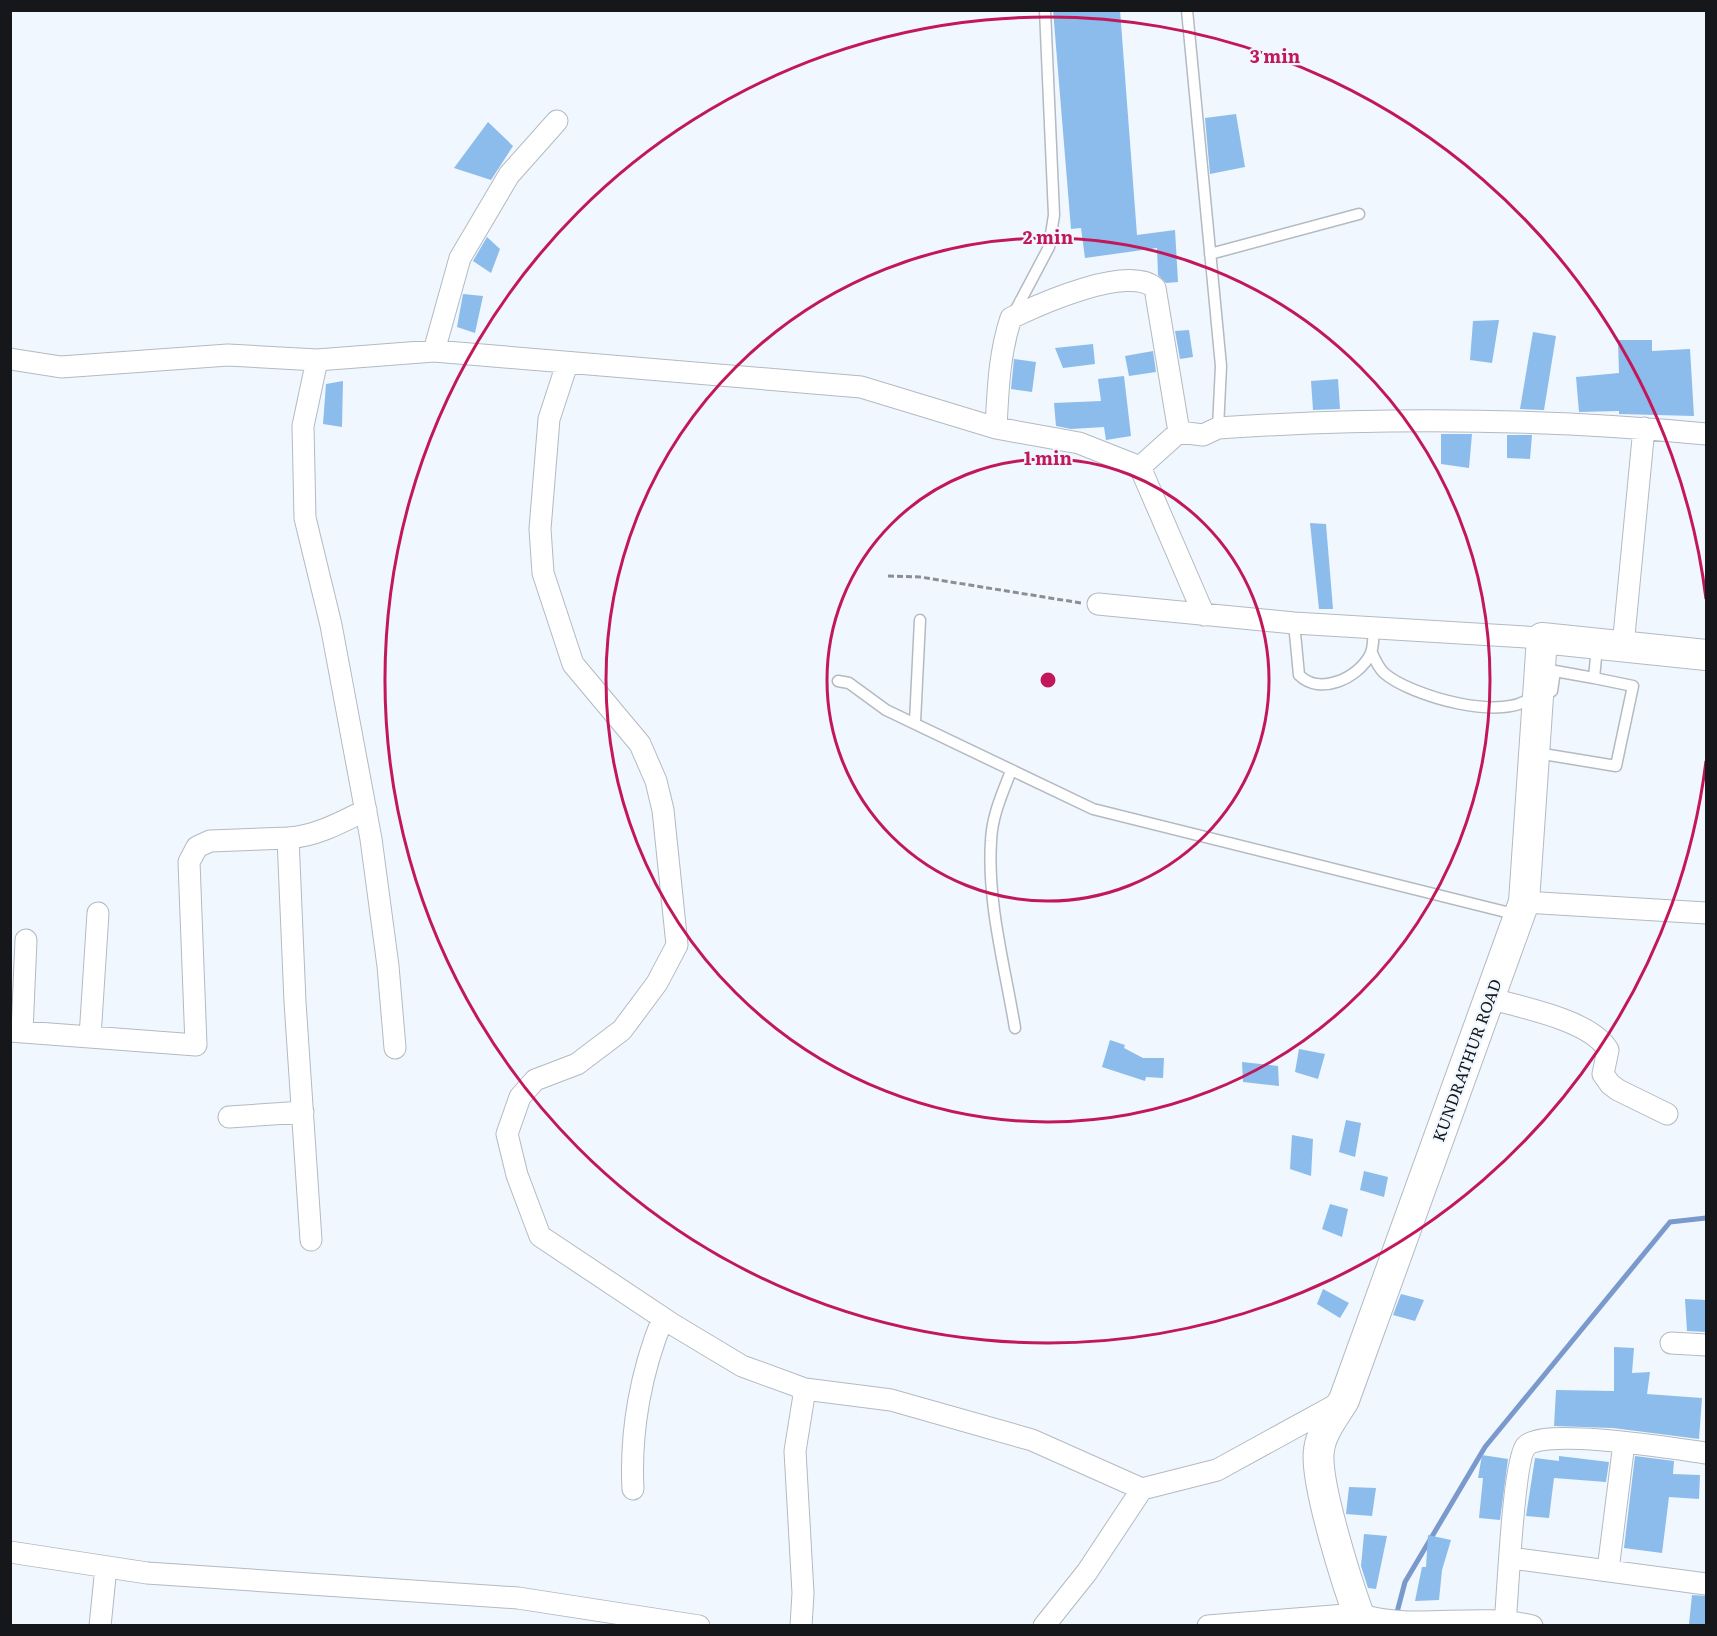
<svg xmlns="http://www.w3.org/2000/svg" width="1717" height="1636" viewBox="0 0 1717 1636" font-family="Literata,serif">
  <style>
    .lines { fill: none; stroke-linecap: round; stroke-linejoin: round }
    .stream { stroke: #7a9ace; stroke-width: 5 }
    .building { fill: #8cbceb }
    .lane-casing { stroke: #b3bac1; stroke-width: 13 }
    .street-casing { stroke: #b3bac1; stroke-width: 23 }
    .secondary-casing { stroke: #b3bac1; stroke-width: 32 }
    .path { stroke: #8a8f94; stroke-width: 3; stroke-dasharray: 6 3; stroke-linecap: butt }
    .lane { stroke: #fff; stroke-width: 10 }
    .street { stroke: #fff; stroke-width: 21 }
    .secondary { stroke: #fff; stroke-width: 30 }
    .ring { fill: none; stroke: #c2185b; stroke-width: 3 }
    .labels { text-anchor: middle; dominant-baseline: central; stroke-width: 4.5; stroke-linejoin: round; paint-order: stroke }
    .street-label { font-size: 16px; fill: #15171a; stroke: #f0f7fe }
    .centre { fill: #c2185b; stroke: #f0f7fe; stroke-width: 3 }
    .ring-label { font-size: 18px; text-anchor: middle; font-weight: bold; fill: #c2185b; stroke: #f0f7fe; stroke-width: 4.5; stroke-linejoin: round; paint-order: stroke }
  </style>
  <rect width="100%" height="100%" fill="#f0f7fe"/>
  <g class="lines">
    <!-- stream -->
    <path class="stream" d="M1396 1616 1405 1582 1485 1447 1670 1222 1706 1218"/>
  </g>
  <!-- building -->
  <path class="building" d="M1053 10H1120L1137 235 1175 230 1178 282 1166 283 1158 275 1157 248 1085 258 1081 228 1071 229Z
    M1236 114 1245 167 1210 174 1205 118Z
    M488 122 513 146 491 180 454 168Z
    M487 237 500 249 491 273 473 261Z
    M463 294 483 296 475 333 457 327Z
    M1499 320 1492 363 1470 360 1473 321Z
    M1189 330 1193 357 1180 359 1175 331Z
    M1533 332 1556 336 1544 410 1520 409Z
    M1618 340H1652V351L1690 349 1694 416 1619 414V411L1579 412 1576 377 1619 373Z
    M1093 344 1095 364 1063 368 1055 348Z
    M1153 351 1156 372 1129 376 1125 356Z
    M1014 359 1036 362 1032 392 1011 389Z
    M1124 376 1131 436 1106 440 1104 427 1071 429 1056 426 1054 403 1101 401 1098 379Z
    M1338 379 1340 409 1313 410 1311 381Z
    M343 381 342 427 323 424 326 384Z
    M1441 434H1472L1469 468 1441 464Z
    M1507 435H1532L1530 459 1507 458Z
    M1310 523 1326 524 1333 609H1319Z
    M1110 1040 1125 1045 1124 1048 1143 1058H1164L1163 1078 1146 1077 1145 1081 1102 1067Z
    M1299 1049 1325 1054 1318 1079 1295 1072Z
    M1242 1062 1278 1066 1279 1086 1243 1082Z
    M1346 1120 1361 1123 1355 1157 1339 1152Z
    M1292 1135 1313 1139 1311 1176 1290 1169Z
    M1364 1171 1388 1177 1384 1197 1360 1190Z
    M1330 1204 1348 1209 1342 1237 1322 1229Z
    M1323 1289 1349 1303 1340 1318 1317 1304Z
    M1401 1294 1424 1300 1415 1321 1393 1315Z
    M1685 1299 1707 1300V1332L1687 1331Z
    M1614 1347 1634 1348 1632 1373 1650 1372 1647 1394 1702 1398 1699 1439 1613 1428 1554 1426 1556 1390 1614 1391Z
    M1482 1455 1508 1459 1500 1520 1479 1518 1483 1478H1478Z
    M1559 1456 1609 1462 1606 1482 1554 1478 1549 1518 1526 1516 1535 1458 1559 1461Z
    M1635 1456 1674 1461 1673 1474 1700 1475 1699 1499 1669 1497 1662 1553 1624 1548Z
    M1349 1487 1376 1488 1372 1516 1346 1514Z
    M1364 1534 1387 1536 1376 1589 1368 1588 1361 1566Z
    M1428 1535 1451 1540 1442 1570 1439 1600 1415 1601 1422 1567H1426Z
    M1692 1595 1707 1596V1624L1704 1625 1689 1624Z"/>
  <g class="lines">
    <!-- lane casing -->
    <g class="lane-casing">
      <path id="lane" d="M1187 10 1221 366 1218 428
        M1210 254 1359 214
        M1013 315 1049 247 1054 215 1045 10
        M1294 623 1299 675C1320 696 1358 678 1370 655 1374 648 1373 636 1374 628
        M1372 653C1375 660 1378 667 1384 673 1410 696 1508 724 1533 695
        M838 681 849 683 886 710 1093 809 1518 915
        M1552 691 1555 671 1594 678
        M915 722 920 620
        M1544 748 1543 754 1616 766 1633 686 1594 678 1597 647
        M1011 771C1002 794 992 816 991 841 987 903 1005 967 1015 1028"/>
    </g>
    <!-- street casing -->
    <g class="street-casing">
      <path id="street" d="M434 351 460 258 509 175 557 121
        M10 359 61 367 228 355 317 360 434 351 861 387 996 428 1079 443 1140 467 1204 615
        M317 360 303 426 305 518 331 625 371 839 388 966 395 1048
        M567 364 549 419 540 529 543 573 573 664 640 744 656 781 663 810 677 945 657 983 622 1030 577 1064 535 1080 520 1097 507 1134 517 1175 540 1236 672 1324 742 1366 805 1389 891 1400 1032 1440 1142 1489 1217 1470 1341 1402
        M996 428C998 390 999 354 1011 318 1040 304 1129 264 1155 288L1179 432
        M1140 467 1179 432 1203 435 1218 428C1381 417 1543 418 1706 434
        M1098 604 1294 623 1542 638
        M1623 646 1644 428
        M1524 902 1706 913
        M1488 998C1520 1007 1591 1020 1608 1050L1603 1074 1610 1084 1618 1090 1667 1114
        M10 1031 196 1045 189 862 197 847 210 841 288 838
        M22 1032 26 940
        M90 1037 98 913
        M229 1117 303 1112
        M311 1240 295 1002 288 838C316 836 340 823 366 810
        M1671 1343 1706 1345
        M633 1489C630 1431 641 1371 663 1318
        M10 1552 147 1573 518 1598 699 1626
        M1511 1558 1706 1584
        M1608 1570 1624 1443
        M1505 1623C1508 1595 1513 1461 1526 1446 1543 1427 1677 1449 1706 1453
        M100 1626 106 1567
        M801 1626 803 1593 795 1451 805 1389
        M1044 1626 1087 1572 1142 1489
        M1208 1626 1358 1614C1415 1632 1474 1612 1532 1626"/>
    </g>
    <!-- secondary casing -->
    <g class="secondary-casing">
      <path id="secondary" d="M1363 1626C1350 1593 1314 1482 1319 1450 1321 1432 1335 1415 1344 1400L1524 902 1542 638 1706 655"/>
    </g>
    <!-- path -->
    <path class="path" d="M888 576 920 577 1081 603"/>
    <!-- lane -->
    <use href="#lane" class="lane"/>
    <!-- street -->
    <use href="#street" class="street"/>
    <!-- secondary -->
    <use href="#secondary" class="secondary"/>
  </g>
  <!-- distance rings -->
  <g class="ring">
    <circle cx="1048" cy="680" r="221"/>
    <circle cx="1048" cy="680" r="442"/>
    <path d="M1706 761A663 663 0 1 1 1706 599"/>
  </g>
  <g class="labels">
    <!-- street labels -->
    <g class="street-label">
      <text transform="translate(1466 1060) rotate(-70)">KUNDRATHUR ROAD</text>
    </g>
  </g>
  <circle cx="1048" cy="680" r="9" class="centre"/>
  <g class="ring-label">
    <text x="1275" y="63">3 min</text>
    <text x="1048" y="244">2 min</text>
    <text x="1048" y="465">1 min</text>
  </g>
  <!-- border -->
  <rect width="1717" height="1636" fill="none" stroke="#15171a" stroke-width="24"/>
</svg>
